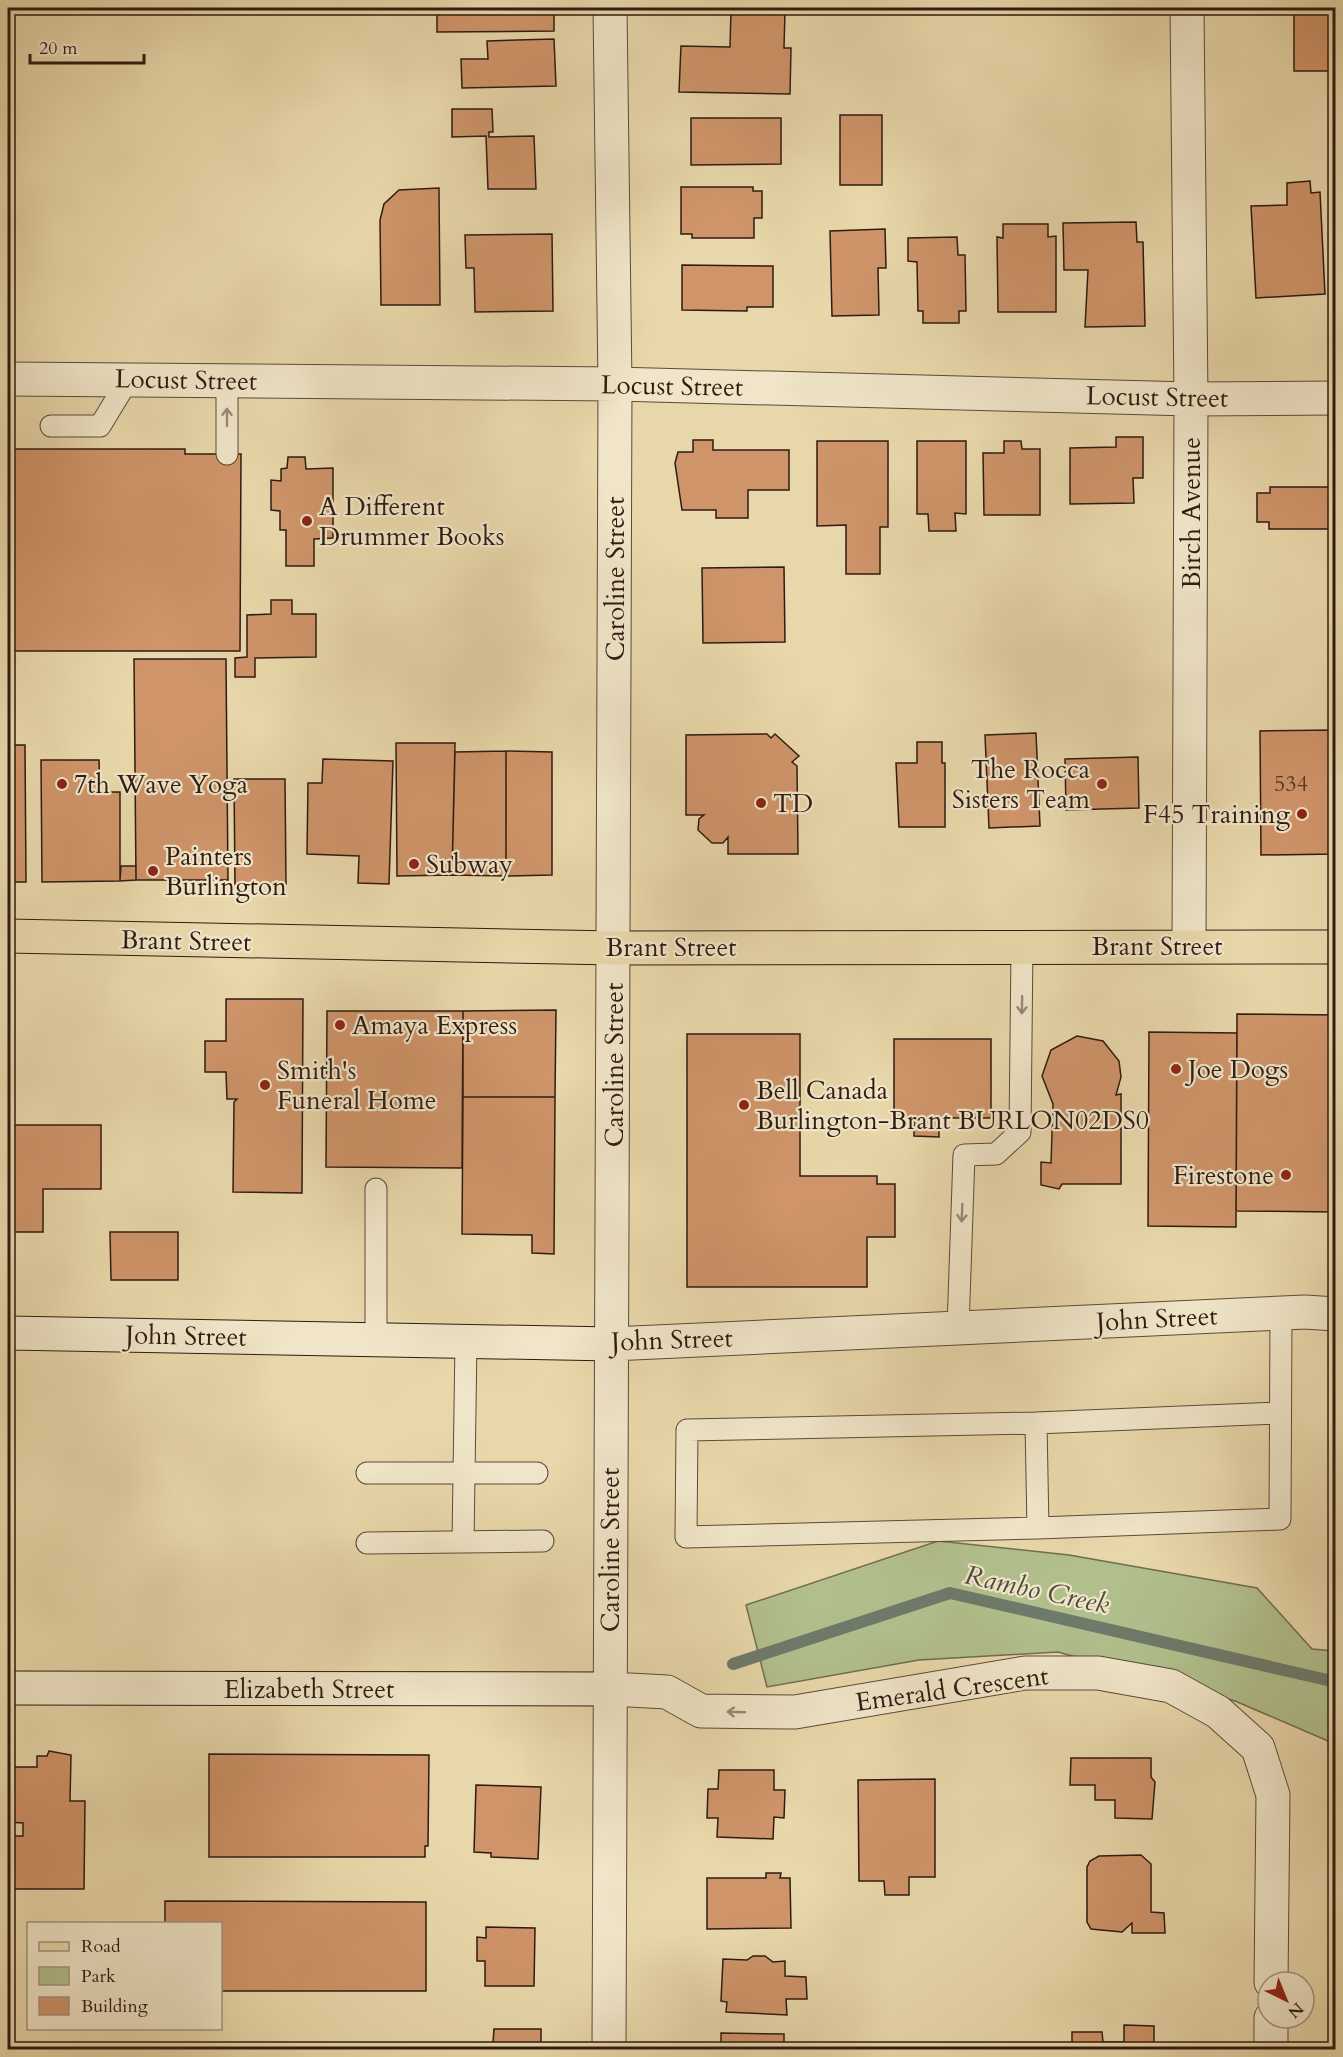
<svg xmlns="http://www.w3.org/2000/svg" width="1343" height="2057" viewBox="0 0 1343 2057" font-family="Cardo,serif">
  <style>
    .green { fill: #b1bf8c; stroke: #706d4f; stroke-width: 1.5 }
    .lines { fill: none; stroke-linecap: round; stroke-linejoin: round }
    .stream { stroke: #6e7a6b; stroke-width: 12 }
    .building { fill: #cf946a; stroke: #2e1b12; stroke-width: 1.5 }
    .lane-casing { stroke: #5c4a38; stroke-width: 23 }
    .street-casing { stroke: #5c4a38; stroke-width: 35 }
    .secondary-casing { stroke: #2e1b12; stroke-width: 35 }
    .primary-casing { stroke: #2e1b12; stroke-width: 35 }
    .lane { stroke: #f0e5c8; stroke-width: 21 }
    .street { stroke: #f0e5c8; stroke-width: 33 }
    .secondary { stroke: #f0e5c8; stroke-width: 33 }
    .primary { stroke: #e8d7aa; stroke-width: 33 }
    .oneway { stroke: #998a76 }
    .poi-dot { fill: #8f2418; stroke: #f0e5c8; stroke-width: 2 }
    .labels { text-anchor: middle; dominant-baseline: central; stroke-width: 4.5; stroke-linejoin: round; paint-order: stroke }
    .number-label { font-size: 22px; fill: #563928 }
    .street-label { font-size: 26px; fill: #2e1b12; stroke: #f0e5c8 }
    .poi-label { font-size: 26px; fill: #2e1b12; stroke: #f0e5c8; text-anchor: start }
    .water-label { font-size: 27px; font-style: italic; fill: #4e4b3e; stroke: #f0e5c8 }
  </style>
  <rect width="100%" height="100%" fill="#e8d7aa"/>
  <filter id="stains"><feTurbulence type="fractalNoise" baseFrequency=".00333" numOctaves="4"/><feColorMatrix values="0 0 0 0 .2 0 0 0 0 .09 0 0 0 0 .02 0 0 0 .5 -.17"/></filter>
  <radialGradient id="worn" r=".72"><stop offset=".6" stop-color="#630" stop-opacity="0"/><stop offset="1" stop-color="#630" stop-opacity=".3"/></radialGradient>
  <!-- green -->
  <path class="green" d="M938 1541 1069 1555 1257 1588 1312 1649 1335 1651V1744L1235 1701 1058 1652 919 1660 767 1687 746 1605Z"/>
  <g class="lines">
    <!-- stream -->
    <path class="stream" d="M733 1664 950 1593 1336 1682"/>
  </g>
  <!-- building -->
  <path class="building" d="M437 8H554V31L437 32Z
    M1294 8H1336V71H1294Z
    M731 10 785 11 784 48H791L790 94 679 92 681 46 730 47Z
    M554 39 556 86 462 88 461 59H488L487 41Z
    M452 109H492L493 132H489V137L534 136 536 189H488L486 136 452 137Z
    M840 115H882V185H840Z
    M691 118H781V164L691 165Z
    M1310 181 1311 193 1320 192 1325 294 1256 298 1251 206 1287 205V183Z
    M681 187H753V191H762V218H754V238H692V234H681Z
    M439 188 440 305H381L380 220 384 204 399 190Z
    M1136 222 1137 242H1143L1145 326 1085 327 1088 270H1064L1063 223Z
    M1003 224H1048V237L1056 236V312H998L997 237 1003 238Z
    M885 229 886 268H878L879 315 832 316 830 231Z
    M552 234 553 311 475 312 474 268H466L465 235Z
    M957 237 958 255H965L966 311H959V323H923V311H918L917 262 908 261V238Z
    M682 265 773 266V307H747V311L682 310Z
    M1116 437H1143V478H1133L1134 503 1070 504V448L1116 447Z
    M693 440H713V450H789V490H748V518H716V510H682L675 463 678 452H693Z
    M817 441H888V527H880V574H846V525L817 526Z
    M917 441H966V514L955 513 956 531H929L928 514H917Z
    M1004 441H1021L1022 449H1040V515H984L983 453H1004Z
    M8 449H185V454H241L240 651H8Z
    M288 457H305L306 469 333 468V538L314 539V566H286V530H280V511L271 510V480L281 481V469L287 468Z
    M1270 487H1332V529H1269V522H1257V493H1270Z
    M784 567 785 642 703 643 702 568Z
    M271 600H292V614H316V657L255 658V677H235V658L247 657V615L271 614Z
    M134 659H226L228 880H136Z
    M1335 730 1336 854 1261 855 1260 731Z
    M1036 733 1040 826 989 828 985 735Z
    M767 734 771 738 775 734 799 756 792 762 797 766 798 854H728V837L723 843H712L698 830 699 819 704 815H686V735Z
    M917 742H942V763H945V827H899L896 763H917Z
    M396 743H455L452 875 397 876Z
    M8 745H25L26 882H8Z
    M506 751V876L452 875 455 752Z
    M506 751 552 752V875L506 876Z
    M1138 757 1139 808 1066 810 1065 759Z
    M323 759 393 761 389 884 358 883 359 856 307 854 308 783H322Z
    M41 760H99L100 792H120V881L42 882Z
    M234 779H285L286 884 235 885Z
    M121 866H136V880L120 881Z
    M226 999H303L302 1193 233 1192 234 1102 237 1099H227L226 1072H205V1041H226Z
    M556 1010 555 1097H463V1011Z
    M327 1011H463L462 1168 326 1167Z
    M1237 1014 1336 1015V1212L1236 1211Z
    M1149 1032 1237 1033 1236 1227 1148 1226Z
    M687 1034H800V1176H877V1184H895V1237H867V1287H687Z
    M1077 1036 1103 1041 1119 1061 1121 1077 1116 1095 1121 1094V1184H1062L1059 1189 1041 1185V1162L1051 1163 1053 1104 1042 1076 1051 1050Z
    M894 1039H991V1118H939V1137L914 1136V1118L894 1119Z
    M463 1097H555L554 1254 532 1253V1235L462 1234Z
    M8 1125H101V1189H43V1232H8Z
    M110 1232H178V1280H111Z
    M49 1751 71 1755 70 1801H85L84 1889H8V1836H23V1823L8 1822V1767H37V1756H47Z
    M209 1754 429 1755 428 1846H425V1857H209Z
    M1071 1758H1151V1777L1155 1782 1152 1819 1115 1818V1800H1095V1785H1070Z
    M719 1770H774V1790H785L784 1818 774 1817 773 1839 717 1837 718 1818H707L708 1789H718Z
    M935 1779V1877H909V1895H885L884 1881H859L858 1780Z
    M476 1785 541 1787 538 1859 491 1857V1853L474 1852Z
    M1141 1855 1151 1864V1912L1164 1913 1165 1933H1132V1923L1122 1932 1091 1929 1087 1922V1867L1090 1861 1099 1856Z
    M766 1873H781L780 1878H790L791 1928 707 1929V1878H766Z
    M165 1901 426 1902V1991H220V1924H165Z
    M486 1927 535 1928 534 1986H485V1961H477V1937L486 1938Z
    M753 1956H765L773 1962 785 1961V1976L806 1977 807 1999H786L787 2015 726 2012 727 2002 721 2001 723 1959 747 1960Z
    M1124 2025 1154 2026V2050H1072V2032H1102L1103 2042H1124Z
    M494 2029H541V2043L549 2044V2050L474 2048V2043H493Z
    M721 2033 784 2034V2050H721Z"/>
  <g class="lines">
    <!-- lane casing -->
    <g class="lane-casing">
      <path id="lane" d="M51 426H100L128 380
        M227 454V381
        M376 1189V1339
        M958 1328 964 1155 996 1154 1020 1132 1022 946
        M1280 1413 1036 1423 1038 1528 1280 1519 1281 1314
        M1036 1423 687 1430 686 1537 1038 1528
        M367 1473H537
        M463 1542 466 1341
        M367 1543 543 1541"/>
    </g>
    <!-- street casing -->
    <g class="street-casing">
      <path id="street" d="M1187 8 1191 399 1189 946
        M8 379 615 384 1191 399 1336 398
        M612 1344 1305 1312 1336 1314
        M611 1689 667 1692 701 1711 795 1712 1025 1673H1098L1171 1686 1218 1712 1258 1748 1273 1795 1271 1982
        M609 2050 615 384 610 8
        M1271 2050V2018"/>
    </g>
    <!-- secondary casing -->
    <g class="secondary-casing">
      <path id="secondary" d="M8 1333 612 1344
        M8 1688 611 1689"/>
    </g>
    <!-- primary casing -->
    <g class="primary-casing">
      <path id="primary" d="M8 936 615 948 1336 947"/>
    </g>
    <!-- lane -->
    <use href="#lane" class="lane"/>
    <!-- street -->
    <use href="#street" class="street"/>
    <!-- secondary -->
    <use href="#secondary" class="secondary"/>
    <!-- primary -->
    <use href="#primary" class="primary"/>
  </g>
  <!-- one-way arrows -->
  <defs><path id="oneway-shaft" d="M-6 0H5M1.5-3L5.5 0L1.5 3" fill="none" stroke-width="1.6" stroke-linecap="round" stroke-linejoin="round" transform="scale(1.5)"/></defs>
  <g class="oneway">
    <use href="#oneway-shaft" transform="translate(227 417) rotate(-90)"/>
    <use href="#oneway-shaft" transform="translate(1022 1005) rotate(91)"/>
    <use href="#oneway-shaft" transform="translate(962 1213) rotate(92)"/>
    <use href="#oneway-shaft" transform="translate(736 1712) rotate(-178)"/>
  </g>
  <!-- markers -->
  <g class="poi-dot">
    <circle cx="307" cy="521" r="6"/>
    <circle cx="62" cy="784" r="6"/>
    <circle cx="1102" cy="784" r="6"/>
    <circle cx="761" cy="803" r="6"/>
    <circle cx="1302" cy="814" r="6"/>
    <circle cx="414" cy="864" r="6"/>
    <circle cx="153" cy="871" r="6"/>
    <circle cx="340" cy="1025" r="6"/>
    <circle cx="1176" cy="1069" r="6"/>
    <circle cx="265" cy="1085" r="6"/>
    <circle cx="744" cy="1105" r="6"/>
    <circle cx="1286" cy="1175" r="6"/>
  </g>
  <g class="labels">
    <!-- number labels -->
    <g class="number-label">
      <text x="1291" y="784">534</text>
    </g>
    <!-- street labels -->
    <g class="street-label">
      <text transform="translate(186 380) rotate(1)">Locust Street</text>
      <text transform="translate(672 386) rotate(1)">Locust Street</text>
      <text transform="translate(1157 397) rotate(1)">Locust Street</text>
      <text transform="translate(1191 513) rotate(-90)">Birch Avenue</text>
      <text transform="translate(615 579) rotate(-90)">Caroline Street</text>
      <text transform="translate(186 941) rotate(1)">Brant Street</text>
      <text x="1157" y="946">Brant Street</text>
      <text x="671" y="947">Brant Street</text>
      <text transform="translate(614 1065) rotate(-90)">Caroline Street</text>
      <text transform="translate(1157 1319) rotate(-3)">John Street</text>
      <text transform="translate(186 1336) rotate(1)">John Street</text>
      <text transform="translate(672 1340) rotate(-2)">John Street</text>
      <text transform="translate(610 1550) rotate(-90)">Caroline Street</text>
      <text x="309" y="1689">Elizabeth Street</text>
      <text transform="translate(952 1689) rotate(-8)">Emerald Crescent</text>
    </g>
    <!-- poi labels -->
    <g class="poi-label">
      <text x="319" y="506">A Different<tspan x="319" dy="30">Drummer Books</tspan></text>
      <text x="1090" y="769" text-anchor="end">The Rocca<tspan x="1090" dy="30">Sisters Team</tspan></text>
      <text x="74" y="784">7th Wave Yoga</text>
      <text x="773" y="803">TD</text>
      <text x="1290" y="814" text-anchor="end">F45 Training</text>
      <text x="165" y="856">Painters<tspan x="165" dy="30">Burlington</tspan></text>
      <text x="426" y="864">Subway</text>
      <text x="352" y="1025">Amaya Express</text>
      <text x="1188" y="1069">Joe Dogs</text>
      <text x="277" y="1070">Smith's<tspan x="277" dy="30">Funeral Home</tspan></text>
      <text x="756" y="1090">Bell Canada<tspan x="756" dy="30">Burlington-Brant BURLON02DS0</tspan></text>
      <text x="1274" y="1175" text-anchor="end">Firestone</text>
    </g>
    <!-- water labels -->
    <g class="water-label">
      <text transform="translate(1037 1590) rotate(12)">Rambo Creek</text>
    </g>
  </g>
  <!-- margin -->
  <rect width="1343" height="2057" fill="none" stroke="#e8d7aa" stroke-width="30"/>
  <rect x="9" y="9" width="1325" height="2039" fill="none" stroke="#2e1b12" stroke-width="3"/>
  <rect x="15" y="15" width="1313" height="2027" fill="none" stroke="#2e1b12" stroke-width="1.5"/>
  <!-- legend -->
  <rect x="27" y="1922" width="195" height="108" fill="#f0e5c8" stroke="#a2947f" stroke-width="1.5"/>
  <rect x="39" y="1942" width="30" height="9" fill="#e8d7aa" stroke="#a2947f" stroke-width="1.5"/>
  <text x="81" y="1952" font-size="18" fill="#2e1b12">Road</text>
  <rect x="39" y="1967" width="30" height="18" fill="#b1bf8c" stroke="#a2947f" stroke-width="1.5"/>
  <text x="81" y="1982" font-size="18" fill="#2e1b12">Park</text>
  <rect x="39" y="1997" width="30" height="18" fill="#cf946a" stroke="#a2947f" stroke-width="1.5"/>
  <text x="81" y="2012" font-size="18" fill="#2e1b12">Building</text>
  <!-- north arrow -->
  <g transform="translate(1286 2000) rotate(137)"><circle r="28" fill="#f0e5c8" stroke="#a2947f" stroke-width="1.5"/>
  <path d="M0-4.5L10 22L0 15L-10 22Z" fill="#8f2418"/>
  <text y="-9" font-size="16" font-weight="bold" text-anchor="middle" fill="#2e1b12">N</text>
  </g>
  <!-- scale -->
  <path d="M30 54v9h114v-9" fill="none" stroke="#2e1b12" stroke-width="3"/>
  <text x="39" y="54" font-size="18" fill="#2e1b12" stroke="#f0e5c8" stroke-width="4.5" paint-order="stroke">20 m</text>
  <rect width="100%" height="100%" filter="url(#stains)"/>
  <rect width="100%" height="100%" fill="url(#worn)"/>
</svg>
